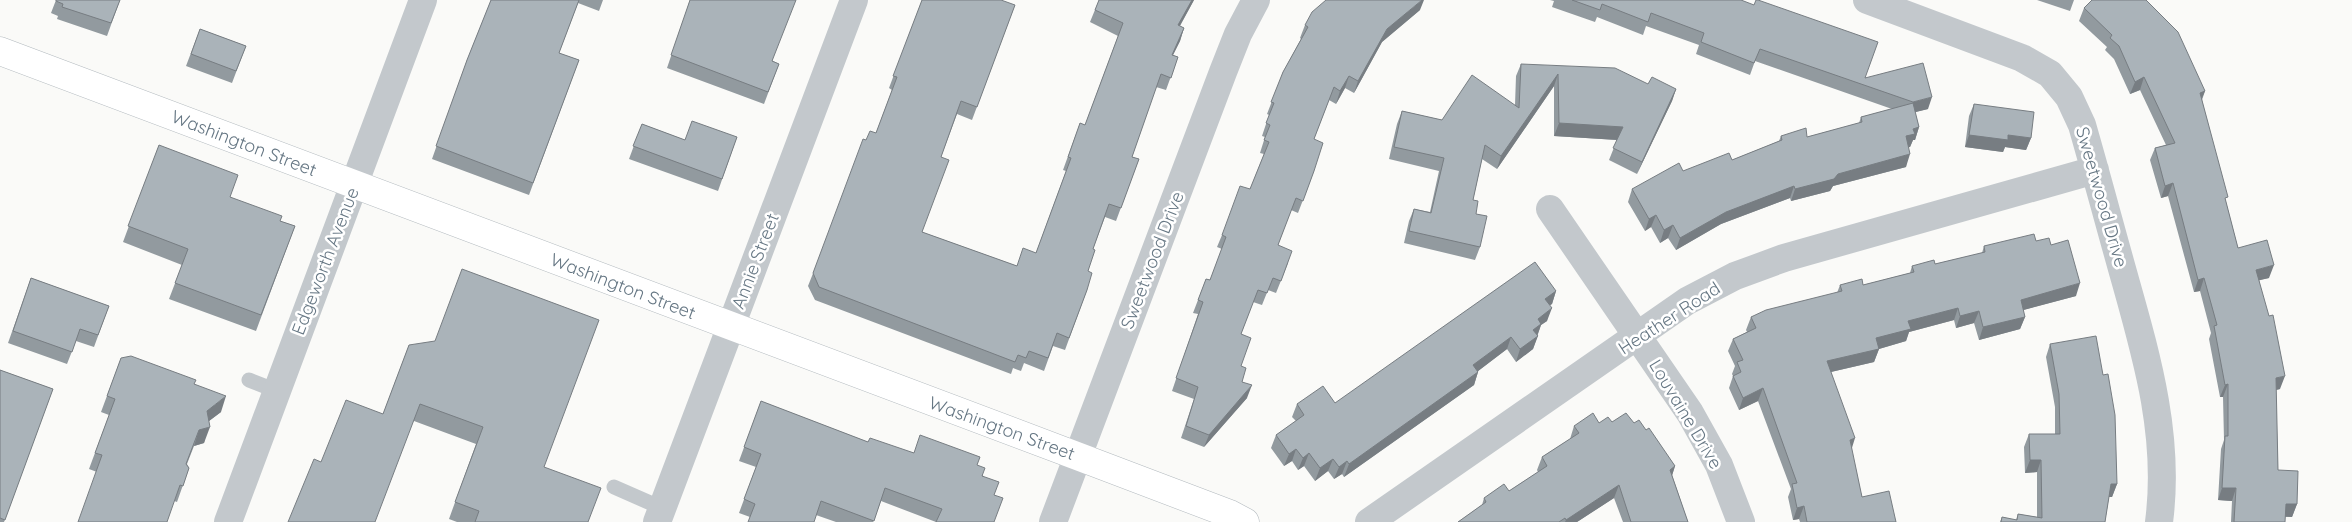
<svg xmlns="http://www.w3.org/2000/svg" width="2352" height="522" viewBox="0 0 2352 522" font-family="Quicksand,sans-serif">
  <style>
    .lines { fill: none; stroke-linecap: round; stroke-linejoin: round }
    .secondary-casing { stroke: #b3babf; stroke-width: 29 }
    .lane { stroke: #c3c8cc; stroke-width: 15 }
    .street { stroke: #c3c8cc; stroke-width: 28 }
    .secondary { stroke: #fff; stroke-width: 28 }
    .wall { fill: #929a9f }
    .shaded-wall { fill: #777d82 }
    .building { fill: #aab3b9; stroke: #777d82 }
    .labels { text-anchor: middle; dominant-baseline: central; stroke-width: 5; stroke-linejoin: round; paint-order: stroke }
    .street-label { font-size: 18px; fill: #657683; stroke: #fff }
  </style>
  <rect width="100%" height="100%" fill="#fafaf8"/>
  <g class="lines">
    <!-- secondary casing -->
    <g class="secondary-casing">
      <path id="secondary" d="M0 51 1077 456 1230 514 1245 522"/>
    </g>
    <!-- lane -->
    <path class="lane" d="M249 380 277 391
      M614 487 662 508"/>
    <!-- street -->
    <path class="street" d="M1867 0 2022 58 2050 74 2069 97 2082 125C2097 177 2111 230 2126 283 2148 361 2170 439 2159 522
      M1550 209 1690 413 1719 465 1741 522
      M228 522 423 0
      M657 522 854 0
      M1053 522 1223 72 1238 34 1256 0
      M1369 522 1687 301 1735 276 1784 258 2095 170"/>
    <!-- secondary -->
    <use href="#secondary" class="secondary"/>
  </g>
  <!-- wall -->
  <path class="wall" d="M56 0H120L107 36 57 19 58 16 51 13Z
    M491 0H603L599 11 578 3 559 53 579 60 529 195 432 159 467 60Z
    M690 0 773 61 779 64 764 104 667 68Z
    M922 0 1015 5 972 120 957 114 941 157 922 232 1017 266 1036 253 1066 171 1063 170 1080 123 1085 125 1118 36 1090 22 1099 0H1194L1180 26 1184 28 1180 41 1173 55 1178 57 1166 90 1156 87 1132 157 1139 159 1116 221 1105 217 1093 249 1088 271 1087 290 1065 350 1053 346 1044 371 1024 363 1021 371 1013 368 1011 374 815 300 808 286 866 140 876 133 892 90 889 88Z
    M1550 0H1741L1865 78 1928 109 1915 112 1919 127 1915 140H1913L1910 147H1908L1906 167 1833 186 1830 191 1791 201 1790 198 1721 224 1676 250 1668 238 1660 243 1651 227 1645 231 1628 202 1632 189 1683 171 1732 160 1779 141 1781 136 1807 137 1859 123 1861 117 1892 109 1755 61 1750 75 1696 54 1699 45 1646 26 1643 35 1597 17 1595 22 1552 7 1554 1Z
    M2037 0H2074L2070 11Z
    M2084 8 2205 91 2202 100 2226 202 2238 248 2269 278 2259 280 2280 389 2276 390 2278 470 2297 504 2292 517H2285V522H2231L2232 501 2218 500 2221 449 2224 440 2223 397H2220L2209 339 2211 333 2200 291 2194 292 2168 196 2161 198 2150 160 2155 148 2166 145 2140 90 2130 94 2114 59 2105 50 2107 47 2079 21Z
    M1420 10 1382 42 1354 93 1345 88 1336 104 1329 100 1314 139V171L1298 213 1291 210 1278 245 1288 263 1276 293 1268 290 1262 305 1253 302 1241 334V366L1242 382 1247 398 1204 447 1181 438 1194 399 1172 391 1198 314 1193 313 1206 279 1210 280 1222 249 1217 247 1222 235 1250 189 1264 154 1260 153 1265 137 1262 136 1269 115 1267 114 1283 72 1301 39 1300 38 1305 25Z
    M200 29 246 46 232 83 186 66Z
    M1521 64 1676 89 1672 101 1637 174 1609 160 1617 140 1554 136V86L1497 169 1482 159 1473 200 1476 214 1480 247 1475 260 1404 243 1409 221 1414 209 1430 212 1439 171 1389 159 1397 124 1402 111 1442 120 1515 105 1516 76Z
    M1974 104 2031 138 2026 150 2005 147 2003 152 1965 147 1969 116Z
    M642 124 685 140 737 137 718 191 629 159Z
    M159 145 230 197 280 221 295 226 256 331 169 299 182 265 123 242Z
    M2036 241 2051 245 2076 296 2023 310 2025 317 2020 329 1979 340 1974 323 1956 328 1954 320 1909 332 1906 341 1879 349 1874 362 1831 372 1851 449 1862 497 1896 522H1800L1799 519 1793 520 1788 497 1791 489 1758 401 1739 410 1729 388 1733 376 1732 374 1735 366 1728 351 1733 339 1747 332 1746 330 1751 317 1837 293 1840 285H1863L1910 273 1912 266 1935 264 1982 253 1984 246Z
    M31 278 109 306 94 347 76 341 67 364 8 343Z
    M1556 291 1552 304 1549 305 1547 321 1541 325 1533 349 1516 362 1507 349 1478 371V372L1474 385 1344 477 1342 474 1334 479 1328 471 1315 481 1304 466 1298 470 1292 461 1284 466 1271 448 1276 435 1296 421 1292 417 1297 404 1335 403Z
    M2050 344 2117 484 2112 497H2109L2105 522H2000L2002 517 2016 520 2018 514 2037 517V472L2025 473 2024 447 2029 434H2055V407L2046 357Z
    M409 345 544 467 588 522H457L449 519 476 444 414 421 321 462 383 414Z
    M121 358 194 384 221 412 209 421 204 443 194 446 187 464 189 468 177 502 89 469 109 415 101 412Z
    M0 370 53 389 4 522H0Z
    M761 401 868 442 914 453 977 465 994 495V522H936L881 501 873 522H836L816 515 750 517 739 513 756 467 739 461Z
    M1612 422 1634 423 1646 430 1675 466 1672 475 1688 522H1623L1614 498 1577 522H1458L1482 505 1484 498 1509 491 1538 472 1537 470 1542 457 1570 439 1574 426Z"/>
  <!-- shaded-wall -->
  <path class="shaded-wall" d="M1192 0H1194L1173 38 1178 25Z
    M1422 0H1424L1420 10 1382 42 1354 93 1358 81 1387 29Z
    M1184 28 1180 41 1167 67 1172 55Z
    M1558 74 1554 86 1497 169 1501 156Z
    M1349 76 1345 88 1336 104 1340 91Z
    M2144 77 2140 90 2130 94 2135 82Z
    M1676 89 1672 101 1637 174 1642 162Z
    M2205 91 2200 103V93Z
    M1932 97 1928 109 1908 114 1913 102Z
    M1559 123 1623 127 1618 140 1554 136Z
    M1919 127 1915 140H1913L1910 147 1901 149 1906 136 1913 129Z
    M1969 135H2008L2031 138 2026 150 2005 147 2003 152 1965 147Z
    M1910 154 1906 167 1833 186 1830 191 1791 201 1795 189 1838 174Z
    M2173 183 2168 196 2161 198 2165 186Z
    M1794 186 1790 198 1721 224 1676 250 1680 238 1726 212Z
    M1656 215 1651 227 1645 231 1649 219Z
    M1673 225 1668 238 1660 243 1664 230Z
    M2274 265 2269 278 2252 282 2256 270Z
    M2204 278 2200 291 2194 292 2198 280Z
    M2080 283 2076 296 2016 312 2021 300Z
    M1556 291 1552 304 1540 312 1545 299Z
    M1552 308 1547 321 1541 325 1537 336 1529 342 1538 319Z
    M1958 308 1954 320 1909 332 1906 341 1872 351 1876 338 1908 321Z
    M1979 311 1974 323 1956 328 1960 316Z
    M2025 317 2020 329 1979 340 1983 327Z
    M1538 336 1533 349 1516 362 1520 349Z
    M1511 337 1507 349 1469 378 1473 365Z
    M1879 349 1874 362 1822 374 1827 361Z
    M1478 372 1474 385 1344 477 1349 464Z
    M2285 376 2280 389 2271 391 2276 378Z
    M2228 384 2223 397H2220L2225 385Z
    M1252 385 1247 398 1204 447 1209 435Z
    M1763 388 1758 401 1739 410 1743 398Z
    M226 396 221 412 201 427 207 411Z
    M210 427 204 443 194 446 199 430Z
    M1855 438 1851 451 1850 440Z
    M1296 449 1292 461 1284 466 1289 454Z
    M1309 453 1304 466 1298 470 1303 458Z
    M1333 459 1328 471 1315 481 1320 468Z
    M2030 460H2041L2037 472 2025 473Z
    M1347 461 1342 474 1334 479 1339 467Z
    M1675 466 1671 479 1670 470Z
    M2111 484H2117L2112 497H2107Z
    M1619 485 1614 498 1577 522H1565L1566 520Z
    M2222 488H2236L2232 501 2218 500Z
    M2286 504H2297L2292 517 2281 516Z
    M1804 506 1799 519 1793 520 1797 508Z"/>
  <!-- building -->
  <path class="building" d="M56 0H120L111 23 62 7 63 4 56 1Z
    M491 0H579L559 53 579 60 533 183 436 146 467 60Z
    M690 0H796L772 61 779 64 768 92 671 55Z
    M922 0H1001L1015 5 977 107 961 101 941 157 949 160 922 232 1017 266 1023 248 1036 253 1071 158 1068 157 1080 123 1085 125 1123 23 1095 10 1099 0H1192L1178 25 1184 28 1172 55 1178 57 1171 78 1161 74 1132 157 1139 159 1121 208 1109 204 1093 249 1095 250 1088 271 1092 273 1087 290 1069 338 1057 333 1048 358 1029 351 1026 358 1018 355 1015 362 819 287 813 273 863 139 866 140 870 131 876 133 897 77 893 76Z
    M1326 0H1422L1387 29 1358 81 1349 76 1340 91 1334 87 1314 139 1323 143 1314 171 1303 201 1296 198 1278 245 1292 251 1281 281 1273 278 1267 293 1258 290 1241 334 1251 338 1241 366 1246 368 1242 382 1252 385 1209 435 1186 426 1198 387 1176 378 1203 302 1198 300 1206 279 1210 280 1226 237 1222 235 1240 186 1250 189 1269 142 1264 140 1270 125 1266 123 1274 103 1271 102 1283 72 1308 27 1305 25 1312 12Z
    M1572 0H1741L1754 5 1756 0H1758L1878 42 1865 78 1923 63 1932 97 1913 102 1760 49 1754 63 1701 42 1704 33 1651 13 1648 22 1602 4 1600 10Z
    M2092 0H2146L2178 32 2205 91 2200 93 2228 197 2225 198 2238 248 2267 240 2274 265 2256 270 2269 316 2273 315 2285 376 2276 378 2278 470 2298 471 2297 504H2286L2285 522H2234L2236 488H2222L2225 436H2228V384L2225 385 2214 326 2217 325 2204 278 2198 280 2173 183 2165 186 2155 148 2175 143 2144 77 2135 82 2119 46 2110 38 2112 35 2084 8Z
    M200 29 246 46 236 71 191 54Z
    M1521 64 1615 68 1648 84 1652 77 1676 89 1642 162 1613 148 1623 127 1559 123 1558 74 1501 156 1485 145 1473 200 1478 201 1476 214 1487 216 1480 247 1409 231 1414 209 1431 213 1444 158 1394 147 1402 111 1442 120 1472 75 1519 108Z
    M1913 103 1919 127 1913 129 1915 134 1906 136 1910 154 1838 174 1834 179 1795 189 1794 186 1726 212 1680 238 1673 225 1664 230 1656 215 1649 219 1632 189 1679 163 1683 171 1729 153 1732 160 1782 140 1781 136 1806 128 1807 137 1862 122 1861 117Z
    M1974 104 2034 112 2031 138 2008 135V140L1969 135Z
    M692 121 737 137 722 179 633 146 642 124 685 140Z
    M159 145 238 175 230 197 282 216 280 221 295 226 261 315 175 283 188 249 128 226Z
    M2034 234 2036 241 2049 238 2051 245 2068 240 2080 283 2021 300 2025 317 1983 327 1979 311 1960 316 1958 308 1908 321 1911 329 1876 338 1879 349 1827 361 1855 438 1850 440 1862 497 1889 491 1896 522H1807L1804 506 1797 508 1792 484 1797 483 1763 388 1743 398 1733 376 1741 372 1737 362 1743 360 1733 339 1756 328 1751 317 1766 310 1842 291 1840 285 1862 279 1863 285 1914 272 1912 266 1934 260 1935 264 1985 252 1984 246Z
    M1535 262 1556 291 1545 299 1552 308 1538 319 1541 324 1533 330 1538 336 1520 349 1511 337 1473 365 1478 372 1349 464 1347 461 1339 467 1333 459 1320 468 1309 453 1303 458 1296 449 1289 454 1276 435 1304 415 1297 404 1323 386 1335 403Z
    M462 269 599 320 544 467 601 488 588 522H475L479 511 455 502 483 427 420 404 375 522H288L314 459 321 462 346 400 383 414 409 345 435 341Z
    M31 278 109 306 98 335 80 329 72 352 13 331Z
    M2096 336 2103 375 2108 374 2115 415 2117 484H2111L2105 522H2001L2002 517 2017 520 2018 514 2042 518 2041 460H2030L2029 434H2060L2059 394 2050 344Z
    M131 356 196 380 194 384 226 396 207 411 210 427 199 430 186 464 189 468 183 486 180 485 167 522H78L102 455 95 453 115 399 107 396 121 358Z
    M0 370 53 389 5 520 0 518Z
    M761 401 868 442 870 438 914 453 920 435 980 457 977 465 985 468 982 476 999 482 994 495 1003 498 994 522H936L942 509 885 488 874 521 821 501 814 522H748L755 504 744 499 761 454 744 447Z
    M1593 413 1599 423 1608 417 1612 422 1626 413 1634 423 1639 420 1646 430 1649 428 1675 466 1670 470 1688 522H1631L1619 485 1566 520 1565 518 1559 522H1458L1486 502 1484 498 1504 484 1509 491 1547 466 1542 457 1579 433 1574 426Z"/>
  <g class="labels">
    <!-- street labels -->
    <g class="street-label">
      <text transform="translate(244 143) rotate(21)">Washington Street</text>
      <text transform="translate(2102 197) rotate(74)">Sweetwood Drive</text>
      <text transform="translate(1152 260) rotate(-69)">Sweetwood Drive</text>
      <text transform="translate(325 261) rotate(-69)">Edgeworth Avenue</text>
      <text transform="translate(755 261) rotate(-69)">Annie Street</text>
      <text transform="translate(623 286) rotate(21)">Washington Street</text>
      <text transform="translate(1669 318) rotate(-33)">Heather Road</text>
      <text transform="translate(1686 414) rotate(59)">Louvaine Drive</text>
      <text transform="translate(1002 428) rotate(20)">Washington Street</text>
    </g>
  </g>
</svg>
